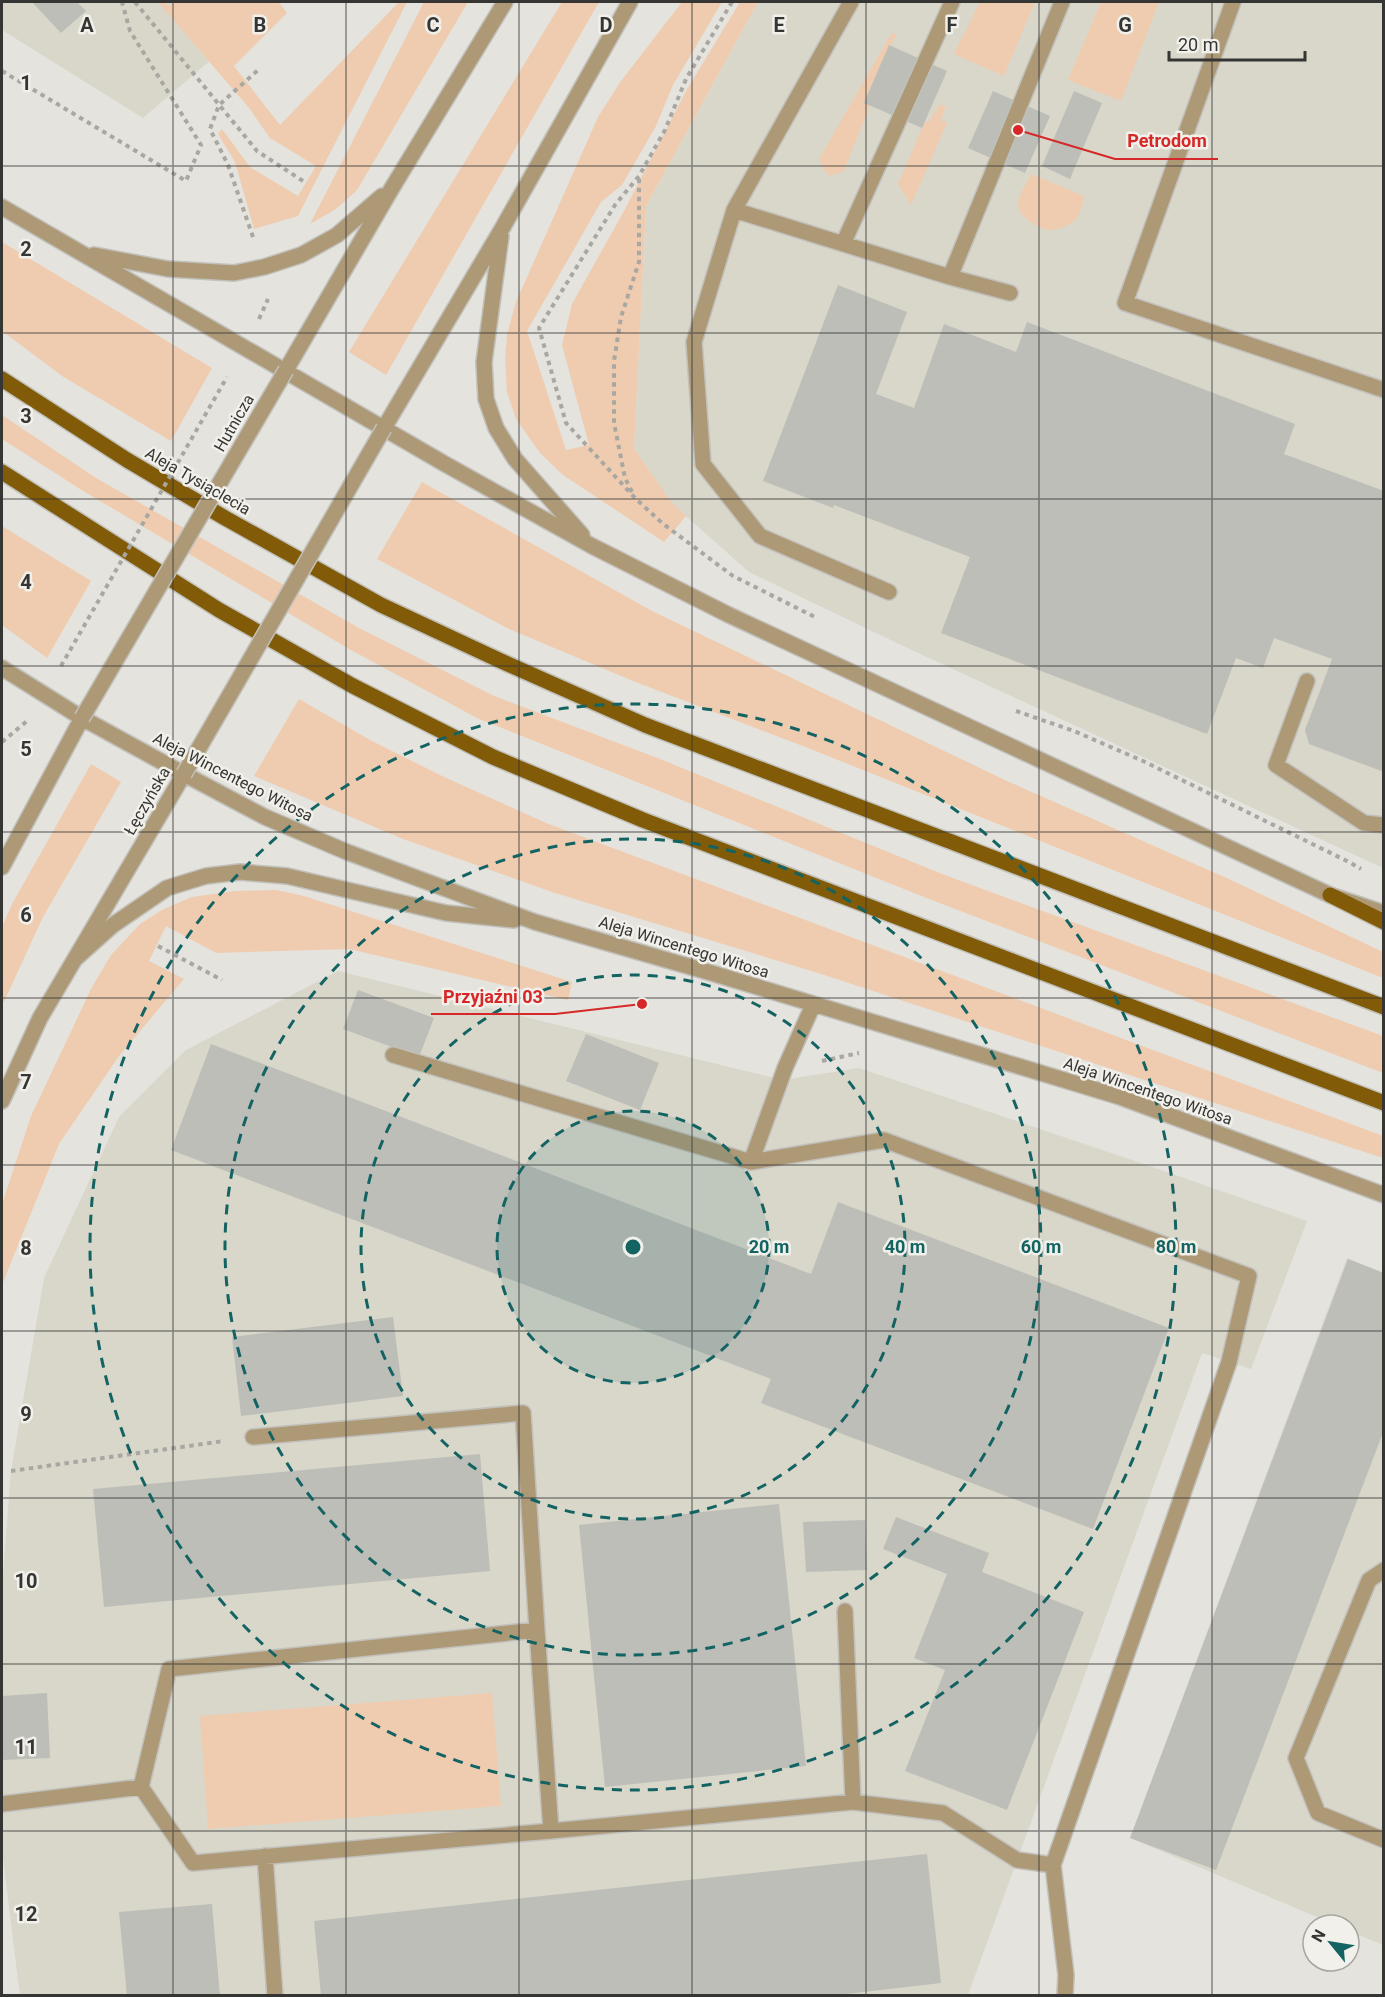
<svg xmlns="http://www.w3.org/2000/svg" width="1385" height="1997" viewBox="0 0 1385 1997" font-family="Roboto,sans-serif">
  <style>
    .built { fill: #d9d7ca }
    .green { fill: #efccb0 }
    .building { fill: #bdbeb8 }
    .lines { fill: none; stroke-linecap: round; stroke-linejoin: round }
    .minor-casing { stroke: #c1c0bb; stroke-width: 18 }
    .major-casing { stroke: #c1c0bb; stroke-width: 18 }
    .path { stroke: #a8a7a2; stroke-width: 4; stroke-dasharray: 4.5 4.5; stroke-linecap: butt }
    .minor { stroke: #ae9977; stroke-width: 15 }
    .major { stroke: #815b07; stroke-width: 15 }
    .minor-bridge-casing { stroke: #c1c0bb; stroke-width: 18; stroke-linecap: butt }
    .path-bridge { stroke: #a8a7a2; stroke-width: 4; stroke-dasharray: 4.5 4.5; stroke-linecap: butt }
    .minor-bridge { stroke: #ae9977; stroke-width: 15 }
    .grid { fill: none; stroke: #353533; stroke-width: 1.5; stroke-opacity: 0.55 }
    .ring { fill: none; stroke: #146363; stroke-width: 3; stroke-dasharray: 10 8 }
    .labels { text-anchor: middle; dominant-baseline: central; stroke-width: 5; stroke-linejoin: round; paint-order: stroke }
    .street-label { font-size: 16px; fill: #353533; stroke: #f1f0ea }
    .grid-label { font-size: 20px; text-anchor: middle; font-weight: bold; fill: #353533; stroke: #f1f0ea; stroke-width: 5; stroke-linejoin: round; paint-order: stroke }
    .centre { fill: #146363; stroke: #f1f0ea; stroke-width: 3 }
    .ring-label { font-size: 18px; text-anchor: middle; font-weight: bold; fill: #146363; stroke: #f1f0ea; stroke-width: 5; stroke-linejoin: round; paint-order: stroke }
    .leader { fill: none; stroke: #d62828; stroke-width: 2 }
    .callout-dot { fill: #d62828; stroke: #f1f0ea; stroke-width: 2 }
    .callout-label { font-size: 18px; text-anchor: middle; font-weight: bold; fill: #d62828; stroke: #f1f0ea; stroke-width: 5; stroke-linejoin: round; paint-order: stroke }
  </style>
  <rect width="100%" height="100%" fill="#e4e3dd"/>
  <!-- built -->
  <path class="built" d="M2 2H278L143 118 2 30Z
    M758 2H1383V868L901 645 749 572 671 503 634 448 646 206Z
    M338 971 782 1080 859 1068 1141 1163 1307 1221 1251 1369 1202 1353 968 1995 20 1996 2 1850V1587L11 1471 44 1278 119 1117 186 1050Z
    M1347 1258 1383 1273V1945L1349 1931V1925H1336L1130 1838Z"/>
  <!-- green -->
  <path class="green" d="M158 2H165L168 6 174 2H279L287 13 234 66 280 125 399 2H407L298 216 254 229 235 162 218 134 222 129 250 167 298 196 316 166 270 138 249 108Z
    M424 2H468L357 190 336 209 310 224Z
    M562 2H599L386 375 349 352Z
    M682 2H722L673 85 656 126 622 185 601 202 527 331 566 450 589 445 562 345 572 304 624 211 686 91 740 2H758L646 206 634 448 671 502 686 516 664 542 563 475 540 453 516 419 507 392 505 359 507 334 516 302 598 117 621 81Z
    M980 2H1035L1004 76 954 54Z
    M1101 2H1159L1121 101 1068 80Z
    M897 33 864 102 870 105 844 171 830 176 825 172 819 159 891 34Z
    M939 105 946 106 941 120 947 123 911 205 898 184 925 121 929 122Z
    M1031 174 1084 196C1082 205 1081 215 1074 221 1069 226 1055 231 1048 230 1037 228 1017 215 1018 204 1018 195 1027 183 1031 174Z
    M2 242 212 368 171 441 62 376 2 331Z
    M2 415 96 478 359 628 494 696 660 759 942 874 1383 1036V1073L929 899 477 718 349 649 80 489 2 439Z
    M422 482 652 611 1007 781 1231 880 1383 952V978L808 748 633 681 509 629 377 559Z
    M2 526 91 581 47 658 2 625Z
    M299 699 372 741 442 776 546 823 1383 1136V1158L818 973 555 893 403 839 254 776Z
    M91 764 121 782 43 917 2 1006V927L12 904Z
    M276 890 304 896 572 982 568 1000 349 949 216 953 166 926 149 961 184 979 119 1056 59 1144 2 1285V1204L31 1116 92 987 111 955 140 924 162 910 192 897 235 891Z
    M492 1693 501 1806 208 1829 200 1716Z"/>
  <!-- building -->
  <path class="building" d="M32 2H77L86 11 61 33Z
    M889 45 947 71 922 128 864 103Z
    M993 91 1050 116 1025 173 968 148Z
    M1074 91 1102 103 1070 179 1042 166Z
    M838 285 907 312 876 394 914 408 944 324 1016 352 1027 322 1295 424 1284 454 1384 491V772L1309 744 1305 730 1332 659 1274 638 1263 668 1236 658 1207 734 941 633 970 557 834 505 833 508 763 481Z
    M358 990 434 1018 419 1057 343 1029Z
    M586 1034 659 1063 640 1110 566 1081Z
    M211 1044 811 1274 838 1202 1169 1328 1093 1529 761 1403 771 1379 171 1150Z
    M1348 1259 1384 1273V1430L1216 1870 1130 1838Z
    M393 1317 403 1396 241 1416 232 1337Z
    M480 1454 490 1571 104 1607 93 1489Z
    M779 1504 806 1766 605 1787 579 1525Z
    M896 1517 989 1553 982 1572 1084 1612 1007 1810 905 1771 945 1670 914 1658 947 1574 883 1549Z
    M865 1520 867 1570 806 1572 803 1522Z
    M47 1693 50 1758 2 1760V1696Z
    M927 1854 941 1983 829 1996H321L314 1921Z
    M212 1904 220 1996H127L119 1912Z"/>
  <g class="lines">
    <!-- minor casing -->
    <g class="minor-casing">
      <path id="minor" d="M851 2 734 210 694 342 703 464 760 536 889 592
        M1233 2 1125 303 1384 390
        M2 207 445 464 592 546 729 615 1330 895 1384 913
        M734 210 950 277 1010 293
        M501 236 484 362 486 399 496 428 515 459 582 535
        M843 244 952 2
        M94 255 168 269 234 273 264 267 301 255 337 235 382 196
        M950 277 1062 2
        M286 370 392 188 505 2
        M384 428 503 227 630 2
        M2 668 82 718 184 774 265 817 347 852 535 922 705 971 1120 1097 1384 1195
        M1307 681 1276 765 1364 823 1384 825
        M2 867 82 718
        M75 959 113 925 167 888 206 876 240 872 287 876 446 913 514 920
        M393 1055 751 1162 785 1068 813 1005
        M2 1101 40 1018 184 774
        M751 1162 884 1140 1249 1276 1229 1362 1053 1865 1066 1975 1065 1996
        M253 1437 523 1413 537 1630
        M1384 1570 1369 1580 1296 1758 1318 1813 1384 1840
        M537 1630 551 1831 193 1863 141 1787 169 1669Z
        M853 1802 943 1813 1017 1860 1053 1865
        M2 1804 141 1787
        M551 1831 853 1802 845 1611
        M265 1856 275 1996"/>
    </g>
    <!-- major casing -->
    <g class="major-casing">
      <path id="major" d="M2 379 127 460 225 518 381 605 501 661 645 725 1384 1007
        M2 472 219 610 353 686 493 757 643 820 1384 1103
        M1330 895 1384 922"/>
    </g>
    <!-- path -->
    <path class="path" d="M135 2 257 151 306 183
      M732 2 686 79 665 130 639 176 615 205 539 328 566 423 635 498 662 523 733 576 817 618
      M2 71 186 181 201 145 130 31 122 2
      M253 237 228 165 210 129 219 105 258 70
      M259 319 268 299
      M632 492 625 478 614 423V361L621 317 639 262V176
      M1016 711 1074 731 1143 761 1347 861 1361 869
      M2 742 27 721
      M158 946 222 980
      M822 1061 859 1053
      M11 1471 224 1441"/>
    <!-- minor -->
    <use href="#minor" class="minor"/>
    <!-- major -->
    <use href="#major" class="major"/>
    <!-- minor-bridge casing -->
    <g class="minor-bridge-casing">
      <path id="minor-bridge" d="M82 718 286 370
        M184 774 384 428"/>
    </g>
    <!-- path-bridge -->
    <path class="path-bridge" d="M61 666 227 377"/>
    <!-- minor-bridge -->
    <use href="#minor-bridge" class="minor-bridge"/>
  </g>
  <!-- grid -->
  <path class="grid" d="M173 2V1996M346 2V1996M519 2V1996M692 2V1996M866 2V1996M1039 2V1996M1212 2V1996M2 166H1384M2 333H1384M2 499H1384M2 666H1384M2 832H1384M2 998H1384M2 1165H1384M2 1331H1384M2 1498H1384M2 1664H1384M2 1831H1384"/>
  <!-- distance rings -->
  <circle cx="633" cy="1247" r="136" fill="#146363" fill-opacity=".12"/>
  <g class="ring">
    <circle cx="633" cy="1247" r="136"/>
    <circle cx="633" cy="1247" r="272"/>
    <circle cx="633" cy="1247" r="408"/>
    <circle cx="633" cy="1247" r="543"/>
  </g>
  <g class="labels">
    <!-- street labels -->
    <g class="street-label">
      <text transform="translate(234 423) rotate(-60)">Hutnicza</text>
      <text transform="translate(198 481) rotate(30)">Aleja Tysiąclecia</text>
      <text transform="translate(233 777) rotate(27)">Aleja Wincentego Witosa</text>
      <text transform="translate(147 801) rotate(-60)">Łęczyńska</text>
      <text transform="translate(684 947) rotate(17)">Aleja Wincentego Witosa</text>
      <text transform="translate(1148 1091) rotate(19)">Aleja Wincentego Witosa</text>
    </g>
  </g>
  <g class="grid-label">
    <text x="87" y="32">A</text>
    <text x="260" y="32">B</text>
    <text x="433" y="32">C</text>
    <text x="606" y="32">D</text>
    <text x="779" y="32">E</text>
    <text x="952" y="32">F</text>
    <text x="1125" y="32">G</text>
    <text x="26" y="90">1</text>
    <text x="26" y="256">2</text>
    <text x="26" y="423">3</text>
    <text x="26" y="589">4</text>
    <text x="26" y="756">5</text>
    <text x="26" y="922">6</text>
    <text x="26" y="1089">7</text>
    <text x="26" y="1255">8</text>
    <text x="26" y="1421">9</text>
    <text x="26" y="1588">10</text>
    <text x="26" y="1754">11</text>
    <text x="26" y="1921">12</text>
  </g>
  <circle cx="633" cy="1247" r="9" class="centre"/>
  <g class="ring-label">
    <text x="769" y="1253">20 m</text>
    <text x="905" y="1253">40 m</text>
    <text x="1041" y="1253">60 m</text>
    <text x="1176" y="1253">80 m</text>
  </g>
  <!-- callouts -->
  <path class="leader" d="M1018 130L1115 159H1218M642 1004L555 1014H431"/>
  <g class="callout-dot">
    <circle cx="1018" cy="130" r="6"/>
    <circle cx="642" cy="1004" r="6"/>
  </g>
  <g class="callout-label">
    <text x="1167" y="147">Petrodom</text>
    <text x="493" y="1003">Przyjaźni 03</text>
  </g>
  <!-- border -->
  <rect width="1385" height="1997" fill="none" stroke="#353533" stroke-width="6"/>
  <!-- north arrow -->
  <g transform="translate(1331 1943) rotate(300)"><circle r="28" fill="#f1f0ea" stroke="#a6a5a1" stroke-width="1.5"/>
  <path d="M0-4.5L10 22L0 15L-10 22Z" fill="#146363"/>
  <text y="-9" font-size="16" font-weight="bold" text-anchor="middle" fill="#353533">N</text>
  </g>
  <!-- scale -->
  <path d="M1169 51v9h136v-9" fill="none" stroke="#353533" stroke-width="3"/>
  <text x="1178" y="51" font-size="18" fill="#353533" stroke="#f1f0ea" stroke-width="4.5" paint-order="stroke">20 m</text>
</svg>
